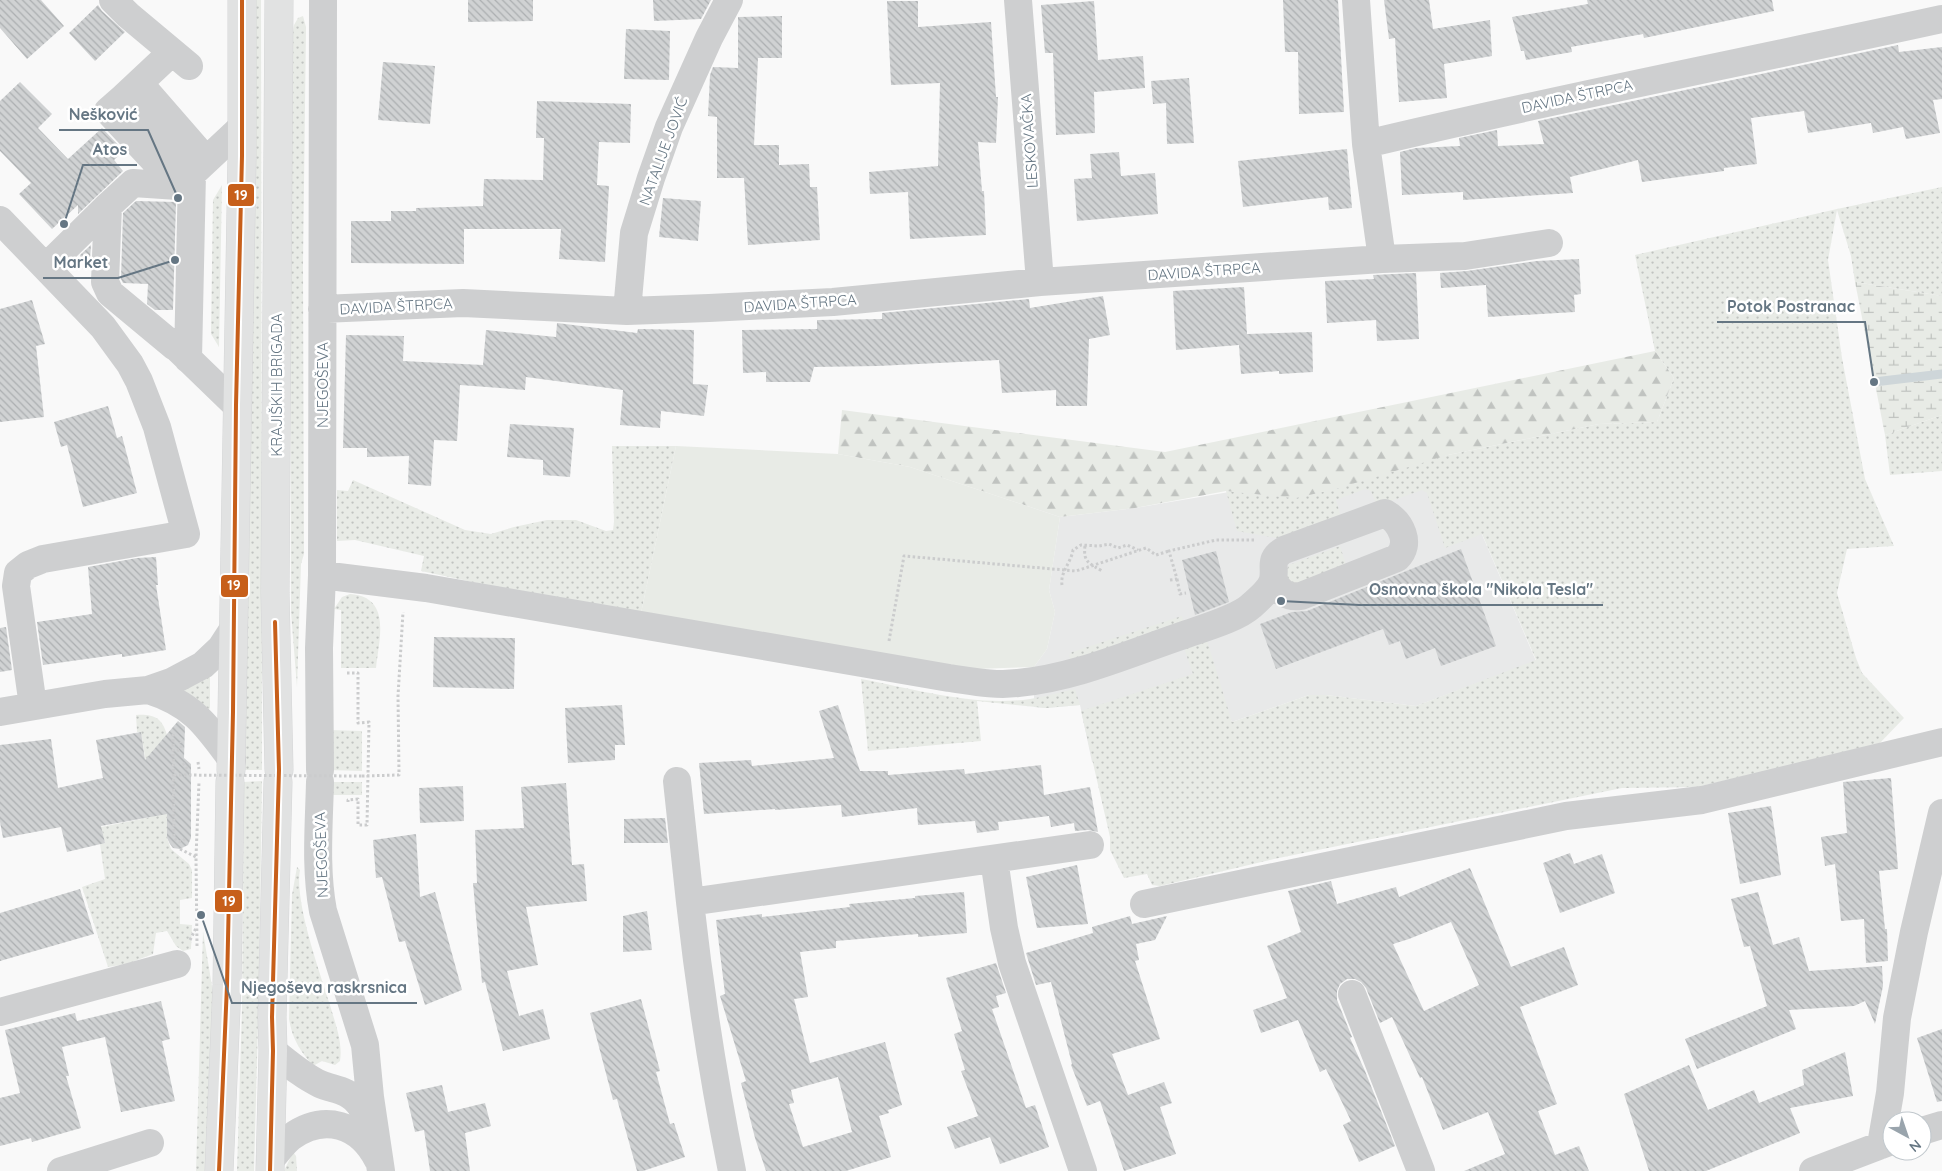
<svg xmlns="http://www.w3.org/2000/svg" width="1942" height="1171" viewBox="0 0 1942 1171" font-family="Quicksand,sans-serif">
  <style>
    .built { fill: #e8e9e9 }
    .grass { fill: url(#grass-dots) }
    .forest { fill: url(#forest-firs) }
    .wetland { fill: url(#wetland-marsh) }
    .park { fill: #e8ebe6 }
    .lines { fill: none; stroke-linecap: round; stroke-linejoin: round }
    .stream { stroke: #ced6d9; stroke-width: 9 }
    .building { fill: url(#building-back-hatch); fill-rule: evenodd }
    .major-casing { stroke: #d5d6d7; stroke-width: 29 }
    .path { stroke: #cbcccd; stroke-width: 3; stroke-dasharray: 2.5 2.5; stroke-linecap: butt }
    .minor { stroke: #cecfd0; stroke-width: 28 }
    .major { stroke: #e1e2e2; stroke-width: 28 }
    .path-bridge { stroke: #cbcccd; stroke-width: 3; stroke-dasharray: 2.5 2.5; stroke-linecap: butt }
    .bus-1-casing { stroke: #fff; stroke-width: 8 }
    .bus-1 { stroke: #c75f1a; stroke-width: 4 }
    .labels { text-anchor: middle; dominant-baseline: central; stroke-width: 5; stroke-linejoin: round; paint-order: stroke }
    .street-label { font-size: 15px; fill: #657683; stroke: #fff }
    .leader { fill: none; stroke: #657683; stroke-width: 2 }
    .callout-dot { fill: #657683; stroke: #fff; stroke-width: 2 }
    .callout-label { font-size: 16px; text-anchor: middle; font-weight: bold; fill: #657683; stroke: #fff; stroke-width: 5; stroke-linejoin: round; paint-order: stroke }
    .line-badge { stroke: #fff; stroke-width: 2 }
    .badge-label { font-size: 14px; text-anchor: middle; font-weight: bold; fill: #fff }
  </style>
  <defs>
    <pattern id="grass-dots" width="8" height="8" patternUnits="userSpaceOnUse" patternTransform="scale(1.25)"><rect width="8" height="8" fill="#e8ebe6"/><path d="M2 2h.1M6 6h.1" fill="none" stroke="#c0c3c0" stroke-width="1.8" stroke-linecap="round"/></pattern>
    <pattern id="forest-firs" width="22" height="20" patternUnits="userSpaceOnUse" patternTransform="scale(1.25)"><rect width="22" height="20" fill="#e8ebe6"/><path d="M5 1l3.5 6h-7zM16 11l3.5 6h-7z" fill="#c0c3c0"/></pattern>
    <pattern id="wetland-marsh" width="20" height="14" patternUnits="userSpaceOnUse" patternTransform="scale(1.25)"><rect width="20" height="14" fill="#e8ebe6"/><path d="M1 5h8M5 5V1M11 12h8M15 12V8" fill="none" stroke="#c0c3c0"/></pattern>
    <pattern id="building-back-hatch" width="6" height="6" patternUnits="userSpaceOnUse" patternTransform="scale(1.25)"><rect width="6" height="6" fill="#d0d2d3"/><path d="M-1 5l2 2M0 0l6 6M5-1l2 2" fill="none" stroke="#acafb1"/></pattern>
  </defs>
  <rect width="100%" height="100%" fill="#f9f9f9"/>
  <!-- built -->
  <path class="built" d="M1448 455 1536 661 1416 706 1326 695H1309L1232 722 1227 711 1092 762 1080 705 1046 708 1034 707V667L1047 649 1055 612 1049 590 1060 517 1135 508Z"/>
  <!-- grass -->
  <path class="grass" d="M253 0H261L262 770H244Z
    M303 16 306 27 303 265 304 554 301 564 297 687 291 612 290 50 294 25 298 18Z
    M222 185 219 347 211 334 213 200Z
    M1942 187V296L1855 282 1851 256 1837 210 1828 260 1842 358 1865 479 1894 546 1847 549 1837 593 1856 658 1862 673 1904 718 1877 746 1697 787 1622 788 1274 859 1160 886 1152 885 1147 874 1124 878 1110 850V837L1081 711 1193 674 1185 651 1187 645 1206 637 1232 722 1309 695H1326L1416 706 1536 660 1482 534 1445 548 1427 493 1422 490 1377 506 1371 491 1365 489 1336 500 1342 520 1282 539 1237 531 1226 491 1295 498 1332 490 1448 455 1599 424 1657 422 1674 378 1655 351 1635 255 1837 209Z
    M1942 415V471L1890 475 1885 435Z
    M612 446H676L640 618 421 571 424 556 355 540 337 541V490L348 491 353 480 465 530 491 534 514 527 547 520H576L606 531 613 530 614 522Z
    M1340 546 1347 568 1301 585 1288 583 1286 571 1289 565Z
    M350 594C392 597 379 639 376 668H341V610L334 609 342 597Z
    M1182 616 1184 624 1071 661 1069 655 1072 652Z
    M210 674V708L208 711 174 687Z
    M861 679C914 689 976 707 1030 699 1045 697 1060 692 1075 689L1080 705 1046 708 977 701 981 741 868 751Z
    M136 715C153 714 162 717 167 735V838L171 849 189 864 192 870V898L180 900V924L192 925 191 949 183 951 176 946 167 931 156 933 153 954 127 964 108 967 82 887 105 879 100 844 105 843 101 827 151 817 148 776 141 732H137Z
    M329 730 362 731V771L328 770Z
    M262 781 259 986 254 1171H237L242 1008 244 782Z
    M330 782H362V795H330Z
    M297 867 300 870C294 901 320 973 330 1005 335 1023 343 1042 340 1061L335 1065 322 1061 313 1066C300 1050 293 1041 289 1019L292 895Z
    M203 932 213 992 208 1171H196Z
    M293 1152 296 1156 297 1171H284Z"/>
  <!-- forest -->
  <path class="forest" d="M1655 351 1674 378 1657 422 1599 424 1448 455 1332 490 1295 498 1226 491 1135 508 1060 517 910 467 838 454 842 410 1165 452Z"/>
  <!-- wetland -->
  <path class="wetland" d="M1855 282 1942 296V415L1885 435Z"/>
  <!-- park -->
  <path class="park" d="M676 446 838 454 910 467 1060 517 1049 590 1055 612 1047 649 1034 667 975 669 640 618Z"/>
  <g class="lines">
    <!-- stream -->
    <path class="stream" d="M1874 382 1942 374"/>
  </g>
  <!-- building -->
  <path class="building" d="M0 0H41L64 26 27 59 0 28Z
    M468 0H533V21L468 22Z
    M653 0H711L701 19 654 21Z
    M1283 0H1338L1344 112 1299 114 1298 52H1285Z
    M1384 0H1429L1433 29 1490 20 1492 56 1444 64 1447 98 1399 102 1395 38 1389 39Z
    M1587 0H1772L1774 11 1644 38 1643 34 1571 47 1572 52 1526 60 1524 51H1521L1512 17 1588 4Z
    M887 1H918V27L991 22 996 97H998L996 143 978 142 982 191H984L986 235 910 239 908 192 870 194 869 172 938 166 940 83 891 85Z
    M1094 1 1098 60 1143 56 1145 88 1094 92 1095 133 1056 135 1053 53H1045L1041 5Z
    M98 5 102 11 125 32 95 61 69 33Z
    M782 16V58H758L754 145H779V165L809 164 810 187H817L820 240 748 245 744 178H717V117L708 116 710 75 713 67 738 68V17Z
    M626 29 670 31 669 80 624 79Z
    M1898 45 1899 52 1942 47V99L1933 100 1940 133 1906 139 1903 127 1873 133 1871 123 1808 133 1804 111 1751 118 1757 164 1724 168V171L1642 182 1638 160 1570 177 1573 193 1463 200V192L1402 195 1400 152 1416 148 1460 146 1459 138 1497 130 1498 146 1544 144 1538 121Z
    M383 62 435 66 430 124 378 120Z
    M1189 78 1194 143 1167 144 1166 103 1153 104 1151 81Z
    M20 82 52 114 38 128 68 159 102 128 124 151 114 160 123 171 78 214V205L52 229 19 194 31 183 0 151V101Z
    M537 101 631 104 630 143 599 142 597 185 609 186 605 262 559 259 561 229H464V264L351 263V221H391V211H416V208L483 206 484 179 543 180 544 138H536Z
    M1347 149 1352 208 1329 210 1328 197 1243 207 1238 161Z
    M1119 152 1121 176 1155 173 1158 214 1077 221 1074 179 1092 178 1090 154Z
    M663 198 701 201 698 241 659 237Z
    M136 201 176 202 173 310H155L147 304 148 284 123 283 121 279 123 213Z
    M91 245 90 259H81L80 255Z
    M1579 259 1581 294 1574 295 1575 312 1488 317 1486 285 1441 288 1440 273 1467 271 1537 261Z
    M1416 273 1419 339 1377 341 1376 320 1327 323 1325 281 1374 279 1373 275Z
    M1244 287 1247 334 1312 332 1313 372 1279 374V371L1241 374 1239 345 1176 350 1173 291Z
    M1103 296 1110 335 1089 339 1087 406H1056V390L1002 393 999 360 878 366 814 367 810 382H766V372L743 373 742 330 817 329V320L882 319V313L1029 299 1030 308Z
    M32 300 45 344 36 346 44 417 0 422V309Z
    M557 323 637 333 638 329 694 330 693 384 708 385 704 416 661 411 660 428 620 425 623 390 526 377 525 390 460 385 457 441 434 440 431 486 408 484 409 456 367 457V448H343L346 335 404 336 403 361 483 365 486 330 556 337Z
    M108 406 117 438 122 436 137 493 83 507 67 445 61 447 54 422Z
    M510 424 574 428 570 477 543 475V460L507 457Z
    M1461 549 1496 646 1441 666 1435 648 1406 659 1400 641 1389 645 1383 629 1276 669 1260 624 1292 612 1307 611Z
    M1216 551 1229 602 1195 615 1182 560Z
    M156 557 158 585H156L166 650 122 657V654L43 665 37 622 92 614 88 567 137 558Z
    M6 627 12 670 0 672V628Z
    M434 637 515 638 514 689 433 687Z
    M622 705 625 745H615V760L568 763 565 708Z
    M838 705 860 771H888V775L964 769 965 774 1041 765 1044 795 1090 787 1098 832 1088 830 1075 831 1074 823 1051 827 1049 816 998 822 999 830 977 833 975 821 918 825 917 808 842 817 841 805 775 810V809L704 814 699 763 751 760 752 766 834 758 819 711Z
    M178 721 185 727 184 758 191 764V838L188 845 180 849 173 848 170 844 167 838V814L101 826 105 843 67 852 61 827 3 838 0 822V745L51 739 58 788 103 778 96 740 141 732 145 760Z
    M1891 778 1898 869 1879 871 1885 929H1887L1888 961 1866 963 1864 919 1841 921 1835 864 1825 866 1821 837 1847 833 1843 782Z
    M566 783 572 865 584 864 587 901 526 907 538 965 507 971 519 1016 543 1009 550 1039 503 1051 485 982 482 983 473 883H477L475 830 524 828 521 787Z
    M463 786 464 821 420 823 419 788Z
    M1771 806 1781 875 1740 884 1728 813Z
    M665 818 668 843H624V819Z
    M416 834 420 897 435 892 462 990 425 1005 405 941 399 942 382 877 376 878 373 840Z
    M1570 853 1574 864 1602 854 1615 893 1560 913 1543 863Z
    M1077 865 1088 924 1037 928 1026 877Z
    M1470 868 1511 967 1564 947 1578 985 1520 1007 1557 1104 1538 1111 1555 1155 1579 1146 1589 1171H1464L1505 1154 1488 1112 1443 1130 1422 1077 1420 1078 1392 1017 1380 1023 1366 988 1361 982 1355 979H1347L1340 984 1337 991V1000L1352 1037 1350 1038 1365 1071 1395 1146 1359 1162 1343 1125 1351 1121 1326 1069 1320 1072 1298 1020 1261 1033 1253 1010 1287 998 1267 946 1301 932 1288 891 1331 881 1337 904 1396 887 1399 897ZM1451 922 1479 985 1424 1011 1393 944 1409 939Z
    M80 889 94 934 0 961V913Z
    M964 892 967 933 918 937V934L836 941V948L800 952 808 997 794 999 810 1063 885 1042 902 1105 888 1110 889 1113 879 1116 891 1157 846 1171H766L755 1138 741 1083 746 1081 720 996 725 994 716 920 762 914V917L850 907 849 904 915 898V896ZM838 1077 852 1132 803 1147 789 1104 794 1103 791 1090Z
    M1758 892 1773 945 1799 937 1809 971 1882 966 1883 986 1875 1024 1865 1001 1854 1006 1789 1010 1796 1029 1697 1069 1685 1039 1767 1006 1750 946 1744 947 1731 899Z
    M647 911 652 950 623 952V916Z
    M1130 916 1132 924 1167 916 1155 940 1136 944 1139 960 1135 961 1160 1039 1112 1054 1128 1095 1164 1082 1172 1103 1160 1107 1176 1154 1124 1171 1100 1101 1087 1106 1071 1065 1072 1064 1051 982 1036 985 1026 953 1093 933 1092 927Z
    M996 963 1006 993 996 996 999 1007 992 1009 1026 1108 1035 1105 1049 1147 1000 1164 990 1137 955 1149 947 1127 978 1116 961 1071 965 1070 954 1034 962 1031 946 978Z
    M641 999 660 1071 656 1072 670 1124 674 1123 685 1157 643 1171H637L617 1099 613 1100 590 1013Z
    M161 1001 170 1039 162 1041 175 1101 121 1112 105 1037 62 1047 69 1076H66L81 1128 32 1142 31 1138 0 1146V1098L20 1093 5 1030 75 1013 77 1021Z
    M1942 1029V1101L1937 1102 1917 1038Z
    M1845 1052 1853 1096 1790 1108 1800 1133 1706 1171H1649L1624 1094 1689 1065 1708 1110 1754 1090 1759 1103 1804 1085 1802 1070Z
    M442 1085 448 1112 485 1103 491 1126 465 1133 470 1171H430L424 1130 415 1132 406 1093Z"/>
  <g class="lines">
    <!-- major casing -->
    <g class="major-casing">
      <path id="major" d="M279 0 275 593 279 770
        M231 770 242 156V0
        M219 1171 227 985 230 782
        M270 1171 273 1051 272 1017 278 782"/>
    </g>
    <!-- path -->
    <path class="path" d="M1085 546C1083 562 1089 563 1102 571
      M1177 579 1180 594 1186 593
      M1170 580 1177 579 1169 551 1216 540H1254
      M1062 585C1060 572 1071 563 1073 550L1081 545 1099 546 1109 544 1118 548 1127 545 1138 550
      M889 641 904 556 1076 571 1146 548 1156 555 1169 551
      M347 673H358V723L369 722 367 825H358V799L348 800V802
      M173 734 174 838 179 842 183 841 186 837
      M177 751 181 748V742
      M198 762 199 769
      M183 763 187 769
      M362 776 399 775 398 696 403 612
      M180 849 196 857
      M190 940 196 928
      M197 946 196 857 199 782"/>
    <!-- minor -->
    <path class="minor" d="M113 0 128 15 189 66
      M1018 0 1040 282
      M1356 0 1366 144
      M172 52 124 97 192 173 188 359
      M139 83 206 160
      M124 97 108 111 178 186
      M179 186 242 127
      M0 220 103 327 130 364 139 381 157 427 186 534 43 559 28 565 18 573 16 586 33 706
      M1382 259 1465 256 1549 243
      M46 267 108 206
      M322 309 463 303 627 311 709 308 833 302 1040 282 1382 259 1366 144C1557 98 1750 61 1942 19
      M627 311 634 233 651 178 669 127 709 38 729 0
      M175 346 236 405
      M175 347 110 293 105 282 108 206 133 183 178 186
      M322 575 426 588 949 678C971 681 995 686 1018 683 1074 678 1128 654 1181 636 1200 629 1237 619 1251 606 1258 600 1271 588 1273 580 1276 566 1268 560 1284 550L1385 513C1401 522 1412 544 1397 558L1301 596C1287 598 1280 592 1273 580
      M148 690C192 704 205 723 232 760
      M0 712 105 694 148 690 171 682 203 665 221 648 234 628
      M320 770 319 648 322 575 323 0
      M677 781 690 902
      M320 782C319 825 315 868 323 911L365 1045 370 1097 381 1171
      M994 859 1004 928 1012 963 1083 1171
      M1144 904 1566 816 1702 800 1942 742
      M1352 994 1421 1171
      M0 1012 177 964
      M273 1051C288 1063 303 1076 320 1084 329 1088 338 1089 346 1093 359 1099 366 1114 372 1126
      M1922 1131 1942 1125
      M1881 1145 1890 1093 1897 1018 1914 932 1942 813
      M270 1160C277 1153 283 1143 291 1137 324 1113 360 1124 378 1160
      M61 1171 150 1143
      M732 1171C714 1082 700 992 690 902L1090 845
      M1813 1171 1892 1141"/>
    <!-- major -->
    <use href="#major" class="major"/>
    <!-- path-bridge -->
    <path class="path-bridge" d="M174 775 362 776"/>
    <!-- bus-1 casing -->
    <g class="bus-1-casing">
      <path id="bus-1" d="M219 1171 227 985 233 712 236 405 242 156V0
        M270 1171 273 1051 272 1017 279 770 275 622"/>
    </g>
    <!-- bus-1 -->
    <use href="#bus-1" class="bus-1"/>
  </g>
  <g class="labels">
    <!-- street labels -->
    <g class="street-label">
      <text transform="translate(1577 96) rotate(-12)">DAVIDA ŠTRPCA</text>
      <text transform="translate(1029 141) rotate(-94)">LESKOVAČKA</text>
      <text transform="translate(663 151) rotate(-70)">NATALIJE JOVIĆ</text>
      <text transform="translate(1204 271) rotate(-4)">DAVIDA ŠTRPCA</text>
      <text transform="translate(800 303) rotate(-4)">DAVIDA ŠTRPCA</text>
      <text transform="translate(396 306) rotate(-3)">DAVIDA ŠTRPCA</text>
      <text transform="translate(276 385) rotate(-90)">KRAJIŠKIH BRIGADA</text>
      <text transform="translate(322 385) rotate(-90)">NJEGOŠEVA</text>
      <text transform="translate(321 855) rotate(-92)">NJEGOŠEVA</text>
    </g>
  </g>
  <!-- callouts -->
  <path class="leader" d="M178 198L148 130H59M64 224L83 165H137M175 260L118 278H43M1874 382L1865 322H1717M1281 601L1359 605H1603M201 915L232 1003H417"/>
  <g class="callout-dot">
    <circle cx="178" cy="198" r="5"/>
    <circle cx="64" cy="224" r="5"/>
    <circle cx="175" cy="260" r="5"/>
    <circle cx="1874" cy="382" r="5"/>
    <circle cx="1281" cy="601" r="5"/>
    <circle cx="201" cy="915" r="5"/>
  </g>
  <g class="callout-label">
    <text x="103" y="120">Nešković</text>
    <text x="110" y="155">Atos</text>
    <text x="81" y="268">Market</text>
    <text x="1791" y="312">Potok Postranac</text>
    <text x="1481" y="595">Osnovna škola "Nikola Tesla"</text>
    <text x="324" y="993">Njegoševa raskrsnica</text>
  </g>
  <g class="line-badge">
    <rect x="227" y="183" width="28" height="24" rx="5" fill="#c75f1a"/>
    <rect x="220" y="574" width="29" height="24" rx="5" fill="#c75f1a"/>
    <rect x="214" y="889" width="29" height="24" rx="5" fill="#c75f1a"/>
  </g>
  <g class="badge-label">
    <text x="241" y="200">19</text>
    <text x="234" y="590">19</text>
    <text x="229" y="906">19</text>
  </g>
  <!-- north arrow -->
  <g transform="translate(1907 1136) rotate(140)"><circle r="24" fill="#ffffff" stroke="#c1c8cd"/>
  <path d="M0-4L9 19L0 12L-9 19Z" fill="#99a4ac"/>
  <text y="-8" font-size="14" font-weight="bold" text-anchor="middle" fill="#657683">N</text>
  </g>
</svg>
